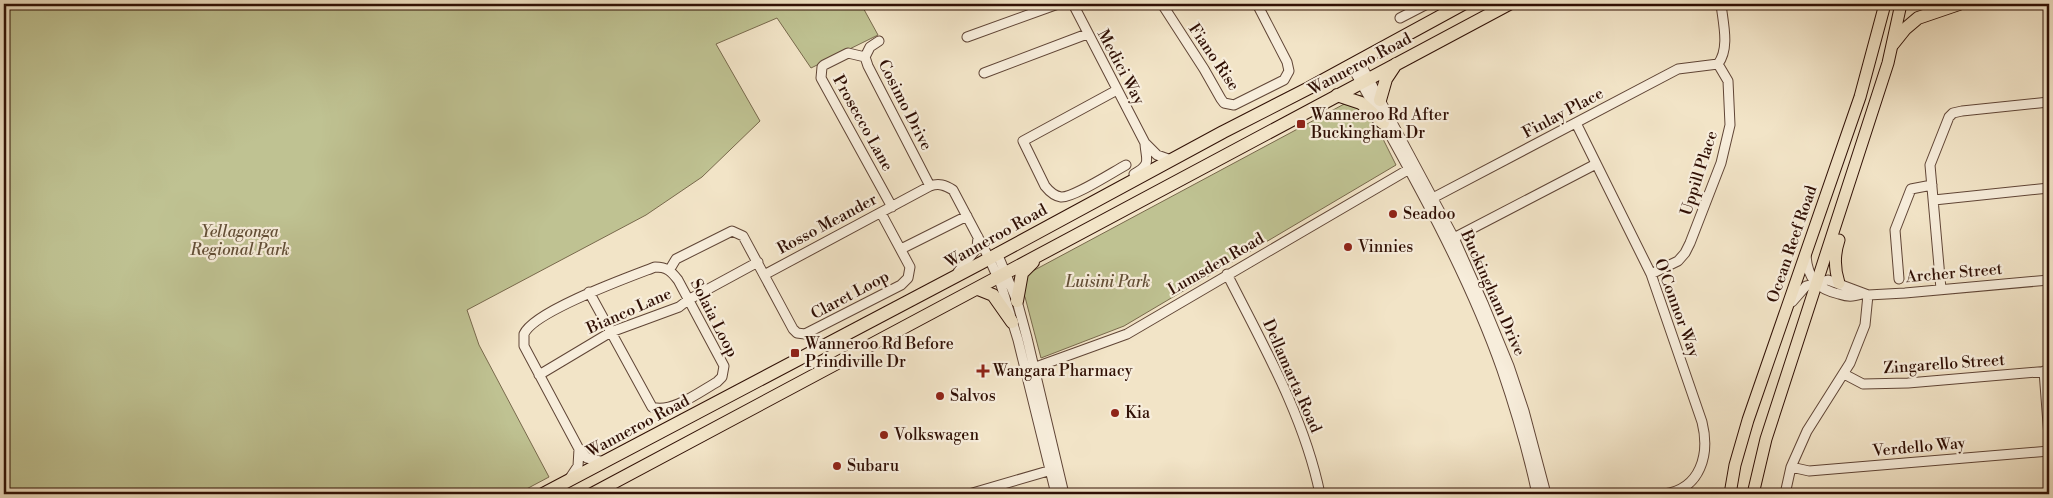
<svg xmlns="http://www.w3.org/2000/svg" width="2053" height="498" viewBox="0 0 2053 498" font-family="'Libre Bodoni',serif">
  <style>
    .green { fill: #bfc292; stroke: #78694c }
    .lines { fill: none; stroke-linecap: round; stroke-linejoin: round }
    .minor-casing { stroke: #604536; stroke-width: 11 }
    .major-casing { stroke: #301005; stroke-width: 13 }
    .highway-casing { stroke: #301005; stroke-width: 14 }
    .minor { stroke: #f7eddb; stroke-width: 9 }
    .major { stroke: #f2e4c7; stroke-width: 11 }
    .highway { stroke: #f2e4c7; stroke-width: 12 }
    .poi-dot { fill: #8f2418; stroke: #f7eddb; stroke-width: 2 }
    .labels { text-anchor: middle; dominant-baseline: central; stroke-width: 4.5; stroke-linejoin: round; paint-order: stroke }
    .street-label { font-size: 16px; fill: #301005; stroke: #f7eddb }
    .poi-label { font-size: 16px; fill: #301005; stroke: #f7eddb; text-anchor: start }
    .park-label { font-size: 16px; font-style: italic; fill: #624e36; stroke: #f7eddb }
  </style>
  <rect width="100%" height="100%" fill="#f2e4c7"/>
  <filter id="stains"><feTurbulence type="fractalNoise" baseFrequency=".004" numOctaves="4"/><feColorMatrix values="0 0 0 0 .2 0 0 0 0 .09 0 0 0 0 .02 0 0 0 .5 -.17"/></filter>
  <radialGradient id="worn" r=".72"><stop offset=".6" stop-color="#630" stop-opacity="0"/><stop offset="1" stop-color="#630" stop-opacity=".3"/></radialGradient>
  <!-- green -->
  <path class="green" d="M4 4H861L878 35 811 68 777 18 716 44 760 121 702 177 646 215 467 310 479 345 549 477 517 494H4Z
    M1361 95 1396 165 1124 326 1041 358 1025 297 1014 281Z"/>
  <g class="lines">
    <!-- minor casing -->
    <g class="minor-casing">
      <path id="minor" d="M1073 4 1145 143 1157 155 1171 160
        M1162 4 1204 69 1221 99 1224 103 1234 105 1284 80 1289 71 1287 62 1257 4
        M1400 18 1427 4
        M967 37 1058 4
        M879 41 870 47 865 57 868 66 930 186
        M865 57 848 53 824 65 822 67 821 78 892 207
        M1359 61 1454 238 1483 303 1509 366 1524 411 1546 494
        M1351 65C1405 161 1466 267 1502 370 1516 411 1528 452 1537 494
        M984 73 1087 34
        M1117 90 1023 141 1045 186C1049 191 1054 196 1061 197 1073 198 1113 172 1126 165
        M1576 123 1651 274 1702 422C1710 454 1701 489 1664 494
        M1134 174C1152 164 1146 160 1145 144
        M1429 200 1678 69 1718 64
        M1934 200 2049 188
        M1450 240 1596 164
        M901 249 967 216
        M997 253 1017 301 1027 338 1064 494
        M1806 256C1808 279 1817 289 1839 294 1848 297 1852 297 1862 294
        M670 269 676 259 732 231 743 236 764 275 930 186C939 183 945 185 953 190L989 258 1001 285 1018 340 1056 494
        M958 272 977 248 978 237
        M1227 274C1263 345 1304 416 1320 494
        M1651 274 1678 261 1685 253 1690 243 1721 163 1730 125 1728 81 1718 64C1730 48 1723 23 1721 4
        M764 275 793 329 797 333 805 334 901 285 908 278 910 267 881 213
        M1899 279 1895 230 1911 189 1932 185
        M1941 289 1930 165 1949 117 1953 113 1962 111 2049 102
        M589 292 652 407C671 414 701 391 717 382L722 377 724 366 678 280C671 271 667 267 655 267 629 277 534 311 524 334V346L579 449 587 458 604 462
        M1792 302 1806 286 1828 280 1868 295 1905 293 2049 280
        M1025 371 1127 334 1411 168
        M2044 371 2049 437
        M1844 374 1863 384 1908 383 2049 371
        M539 375 611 332 679 307 688 300 758 262
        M1791 467 1809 471 2049 451
        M570 478 578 466 579 449
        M969 494 1055 469
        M1785 494 1791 467 1807 431 1850 363 1865 325 1868 295"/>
    </g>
    <!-- major casing -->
    <g class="major-casing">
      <path id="major" d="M1839 240C1834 255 1834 268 1839 283
        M1730 494 1735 465 1748 420 1860 97 1885 4
        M1753 494 1766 439 1888 63 1901 4"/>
    </g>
    <!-- highway casing -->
    <g class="highway-casing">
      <path id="highway" d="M1893 44 1905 29 1918 18 1959 4
        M1337 95 1361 103 1383 123
        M1380 100 1386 79 1396 64
        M978 289 993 295 1012 322
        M1017 301 1022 273 1033 262
        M543 494 981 263 1223 132 1309 88 1463 4
        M592 494 1509 4"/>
    </g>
    <!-- minor -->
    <use href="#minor" class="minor"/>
    <!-- major -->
    <use href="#major" class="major"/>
    <!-- highway -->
    <use href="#highway" class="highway"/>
  </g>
  <!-- markers -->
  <g class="poi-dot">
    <rect x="1296" y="119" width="10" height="10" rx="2.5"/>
    <circle cx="1393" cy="214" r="5"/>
    <circle cx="1348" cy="247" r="5"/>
    <rect x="790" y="348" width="10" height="10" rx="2.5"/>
    <path d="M980.5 363.5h5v5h5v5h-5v5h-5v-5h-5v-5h5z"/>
    <circle cx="940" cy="396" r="5"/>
    <circle cx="1115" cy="413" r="5"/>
    <circle cx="884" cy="435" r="5"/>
    <circle cx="837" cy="466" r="5"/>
  </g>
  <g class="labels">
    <!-- street labels -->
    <g class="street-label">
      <text transform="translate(1214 57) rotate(56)">Fiano Rise</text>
      <text transform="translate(1360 64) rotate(-28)">Wanneroo Road</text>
      <text transform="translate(1121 67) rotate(62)">Medici Way</text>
      <text transform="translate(905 105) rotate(63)">Cosimo Drive</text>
      <text transform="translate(1563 113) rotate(-28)">Finlay Place</text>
      <text transform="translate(863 123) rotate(61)">Prosecco Lane</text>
      <text transform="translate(1699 173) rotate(-72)">Uppill Place</text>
      <text transform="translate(827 224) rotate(-28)">Rosso Meander</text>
      <text transform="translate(996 236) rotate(-29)">Wanneroo Road</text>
      <text transform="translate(1792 244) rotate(-71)">Ocean Reef Road</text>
      <text transform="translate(1216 264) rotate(-30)">Lumsden Road</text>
      <text transform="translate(1954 273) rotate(-5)">Archer Street</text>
      <text transform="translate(1493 293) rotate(66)">Buckingham Drive</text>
      <text transform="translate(850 295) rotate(-28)">Claret Loop</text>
      <text transform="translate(1677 308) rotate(70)">O'Connor Way</text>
      <text transform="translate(629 311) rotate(-24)">Bianco Lane</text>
      <text transform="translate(714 318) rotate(63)">Solaia Loop</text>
      <text transform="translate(1944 364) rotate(-4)">Zingarello Street</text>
      <text transform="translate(1292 376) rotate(66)">Dellamarta Road</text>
      <text transform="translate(638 426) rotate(-28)">Wanneroo Road</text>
      <text transform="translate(1919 447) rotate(-5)">Verdello Way</text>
    </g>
    <!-- poi labels -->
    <g class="poi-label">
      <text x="1311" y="115">Wanneroo Rd After<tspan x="1311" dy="18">Buckingham Dr</tspan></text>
      <text x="1403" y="214">Seadoo</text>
      <text x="1358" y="247">Vinnies</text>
      <text x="805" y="344">Wanneroo Rd Before<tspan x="805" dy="18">Prindiville Dr</tspan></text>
      <text x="993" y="371">Wangara Pharmacy</text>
      <text x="950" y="396">Salvos</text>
      <text x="1125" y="413">Kia</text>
      <text x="894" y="435">Volkswagen</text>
      <text x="847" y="466">Subaru</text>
    </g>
    <!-- park labels -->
    <g class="park-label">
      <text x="240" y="232">Yellagonga<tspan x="240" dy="18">Regional Park</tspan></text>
      <text x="1108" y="282">Luisini Park</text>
    </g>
  </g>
  <!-- margin -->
  <rect width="2053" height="498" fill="none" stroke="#f2e4c7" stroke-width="20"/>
  <rect x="5" y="5" width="2043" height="488" fill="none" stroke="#301005" stroke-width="2.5"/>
  <rect x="10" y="10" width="2033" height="478" fill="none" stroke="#301005"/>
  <rect width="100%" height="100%" filter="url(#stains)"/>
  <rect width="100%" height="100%" fill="url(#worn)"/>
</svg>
